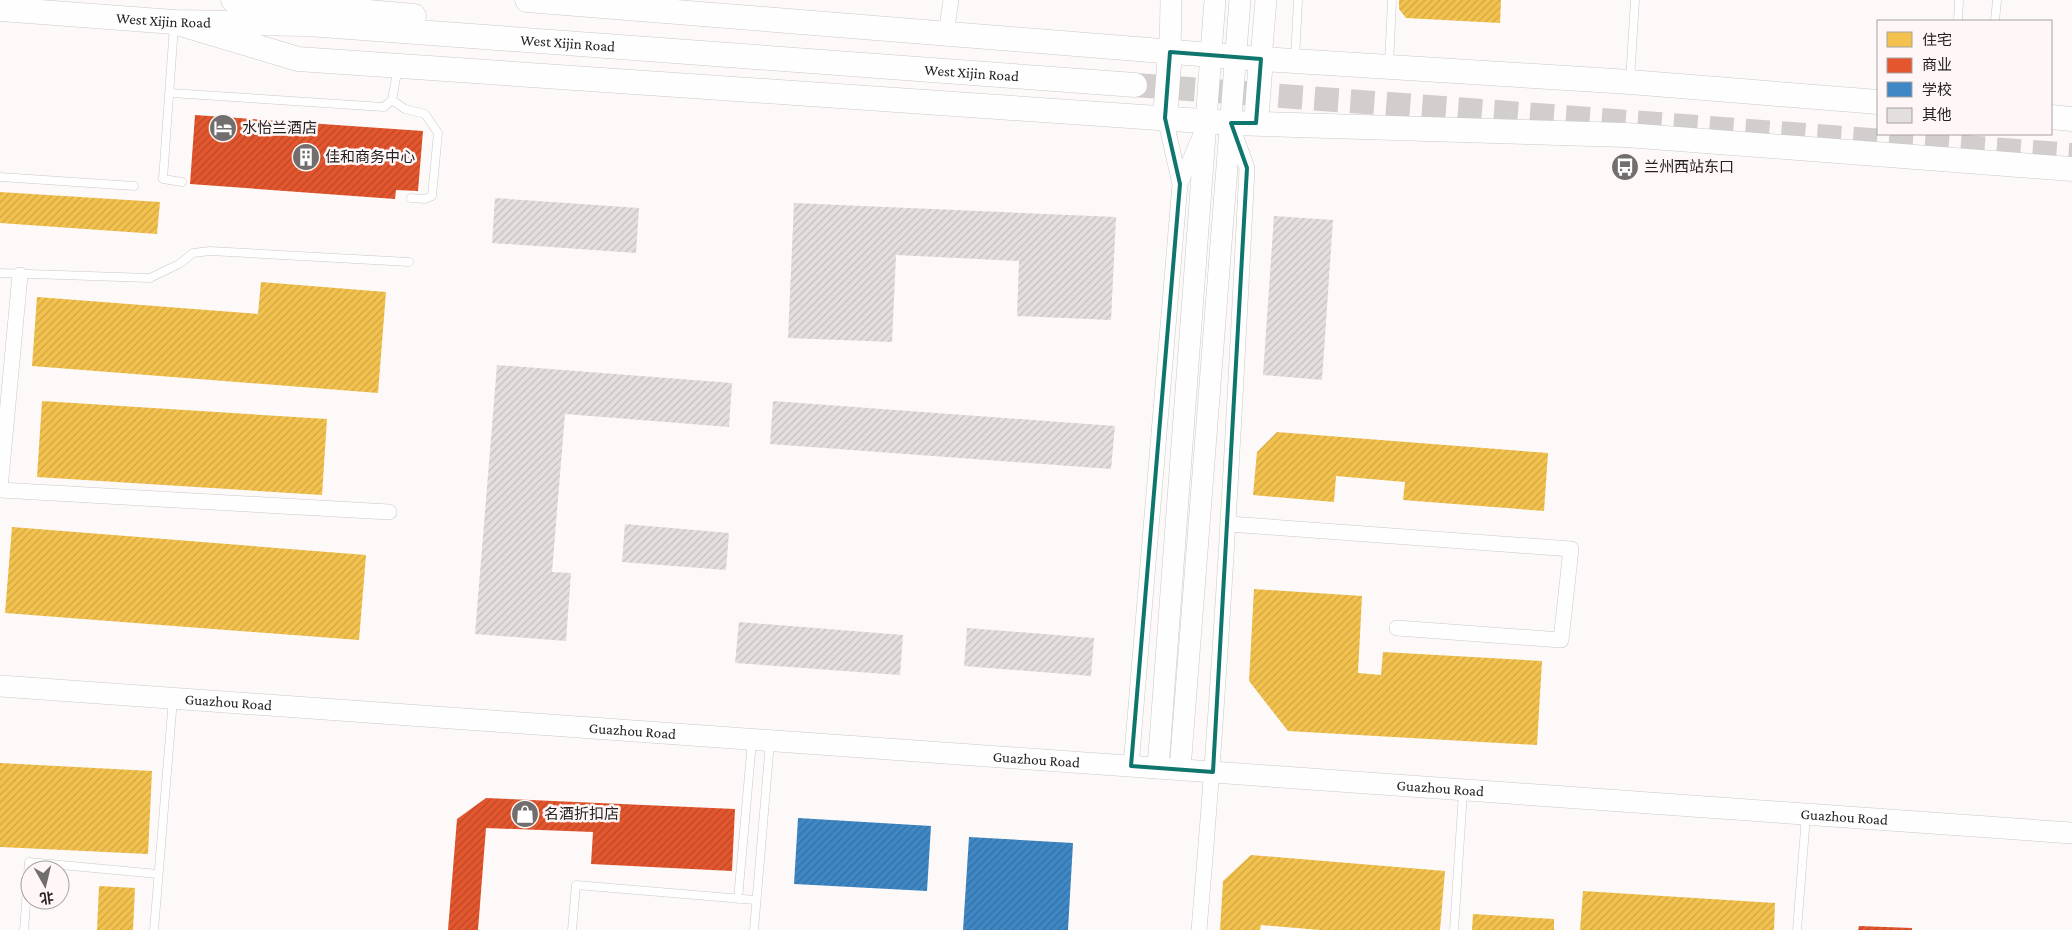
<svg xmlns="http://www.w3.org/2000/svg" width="2072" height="930" viewBox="0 0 2072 930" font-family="'Crimson Pro','Noto Sans SC',serif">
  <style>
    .homes { fill: url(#homes-hatch) }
    .shops { fill: url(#shops-hatch) }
    .schools { fill: url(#schools-hatch) }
    .building { fill: url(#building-hatch) }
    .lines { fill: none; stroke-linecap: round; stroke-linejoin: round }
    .primary-tunnel { stroke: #d2cece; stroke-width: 24; stroke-dasharray: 24 12; stroke-linecap: butt }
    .lane-casing { stroke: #cac8c8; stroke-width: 9 }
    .street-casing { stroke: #cac8c8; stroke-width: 16 }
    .secondary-casing { stroke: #cac8c8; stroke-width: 22 }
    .primary-casing { stroke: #cac8c8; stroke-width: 25 }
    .lane { stroke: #fffefe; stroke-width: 8 }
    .street { stroke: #fffefe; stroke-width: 15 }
    .secondary { stroke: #fffefe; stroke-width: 21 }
    .primary { stroke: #fffefe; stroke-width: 24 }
    .marked { fill: none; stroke: #0f766e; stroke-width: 4; stroke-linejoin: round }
    .labels { text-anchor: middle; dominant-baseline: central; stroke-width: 5; stroke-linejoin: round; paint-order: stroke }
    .street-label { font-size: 15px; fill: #252322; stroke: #fff7f7 }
    .poi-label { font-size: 15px; fill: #252322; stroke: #fff7f7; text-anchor: start }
  </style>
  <defs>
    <pattern id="homes-hatch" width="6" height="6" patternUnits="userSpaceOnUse" patternTransform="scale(1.25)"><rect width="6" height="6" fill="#f2c14e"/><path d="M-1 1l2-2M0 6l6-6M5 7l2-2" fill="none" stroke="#cfa644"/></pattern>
    <pattern id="shops-hatch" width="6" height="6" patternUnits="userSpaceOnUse" patternTransform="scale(1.25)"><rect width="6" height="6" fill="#e4572e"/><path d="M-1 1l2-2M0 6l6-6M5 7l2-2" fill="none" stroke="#b94827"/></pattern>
    <pattern id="schools-hatch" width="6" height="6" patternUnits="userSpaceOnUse" patternTransform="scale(1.25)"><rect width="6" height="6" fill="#3f88c5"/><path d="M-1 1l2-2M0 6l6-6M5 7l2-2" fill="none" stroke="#356fa0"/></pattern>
    <pattern id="building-hatch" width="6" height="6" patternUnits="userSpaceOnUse" patternTransform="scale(1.25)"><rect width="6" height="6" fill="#e2dfde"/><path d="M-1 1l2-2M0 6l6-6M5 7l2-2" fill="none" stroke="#c2bfbe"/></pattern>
  </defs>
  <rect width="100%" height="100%" fill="#fdf9f9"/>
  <!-- homes -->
  <path class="homes" d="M1399 0H1501L1500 23 1406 18 1399 9Z
    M0 192 160 202 157 234 0 223Z
    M261 282 386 292 378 393 32 366 37 297 258 314Z
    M42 401 327 419 322 495 37 477Z
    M1277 432 1548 453 1544 511 1403 500 1405 482 1336 476 1334 502 1253 495 1257 452Z
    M12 527 366 555 359 640 5 613Z
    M1254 589 1362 596 1358 673 1381 675 1383 652 1542 661 1537 745 1288 731 1249 681Z
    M0 763 152 771 148 854 0 847Z
    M1251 855 1445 871 1440 930H1320L1261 925 1260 930H1220L1223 881Z
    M99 886 135 888 133 930H97Z
    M1583 891 1775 903 1774 930H1580Z
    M1473 914 1554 919V930H1472Z"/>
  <!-- shops -->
  <path class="shops" d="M195 115 423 131 418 191 396 190 395 199 190 184Z
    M486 798 735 809 732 871 591 864 593 832 486 828 478 930H448L457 819Z
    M1859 926 1912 928V930H1858Z"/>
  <!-- schools -->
  <path class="schools" d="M798 818 931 826 927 891 794 884Z
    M969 837 1073 843 1068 930H963Z"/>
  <!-- building -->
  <path class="building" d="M495 198 639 208 636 253 492 243Z
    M794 203 1116 217 1111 320 1017 316 1019 261 896 255 892 342 788 338Z
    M1274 216 1333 220 1322 380 1263 375Z
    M497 365 732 383 729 427 565 414 552 572 571 573 566 641 475 634Z
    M773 401 1115 426 1111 469 770 444Z
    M625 524 729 533 726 570 622 562Z
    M739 622 903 635 900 675 735 663Z
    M967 628 1094 638 1091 676 964 666Z"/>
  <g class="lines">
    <!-- primary-tunnel -->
    <path class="primary-tunnel" d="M1135 85 2072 155"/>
    <!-- lane casing -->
    <g class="lane-casing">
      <path id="lane" d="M1958 21 1959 0
        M1995 21 1997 0
        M174 26 163 179 182 182
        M1295 59 1298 0
        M1389 65 1392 0
        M1630 80 1635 0
        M171 93 384 107 392 100 398 67
        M392 100 405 109 425 114 438 133 432 196 425 199 411 198
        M0 177 134 186
        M0 273 150 278 179 264 193 253 210 251 409 262
        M738 899 752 741
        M24 930 29 862 158 874
        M154 930 173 699
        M572 930 576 885 755 900
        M754 930 770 742
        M1454 930 1463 792
        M1797 930 1806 816"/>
    </g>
    <!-- street casing -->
    <g class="street-casing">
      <path id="street" d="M946 34 951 0
        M1165 118 1180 184
        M0 489 20 275
        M0 490 389 512
        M1229 524 1571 549 1561 640 1397 628
        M1131 766 1180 184 1201 134
        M1199 930C1221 676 1234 423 1247 168L1233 129"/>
    </g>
    <!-- secondary casing -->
    <g class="secondary-casing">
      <g id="secondary">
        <path d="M1170 52 1171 0"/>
        <path d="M1261 59 1266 0"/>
        <path id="s1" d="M0 686 2072 833"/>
        <path d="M1158 768 1215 0"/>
        <path d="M1180 769 1240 0"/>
      </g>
    </g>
    <!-- primary casing -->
    <g class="primary-casing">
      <g id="primary">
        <path d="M233 0 414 16"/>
        <path d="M527 0 1261 59 1630 82 1878 102"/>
        <path id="s2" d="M0 9 174 22 308 24 1135 85"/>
        <path d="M174 22 298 59 1231 123 1626 135 2072 169"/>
        <path d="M2051 117 2072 119"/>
        <path d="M1165 118 1170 52"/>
        <path d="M1256 123 1261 59"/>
      </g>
    </g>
    <!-- lane -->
    <use href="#lane" class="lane"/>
    <!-- street -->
    <use href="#street" class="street"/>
    <!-- secondary -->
    <use href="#secondary" class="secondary"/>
    <!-- primary -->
    <use href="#primary" class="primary"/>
  </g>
  <!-- marked area -->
  <path class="marked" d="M1170 52 1261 59 1256 123H1231L1247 168 1213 772 1131 766 1180 184 1165 118Z"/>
  <!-- icons -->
  <defs>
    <g id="hotel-disc" transform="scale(1.4375)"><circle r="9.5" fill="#716e6d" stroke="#fff7f7"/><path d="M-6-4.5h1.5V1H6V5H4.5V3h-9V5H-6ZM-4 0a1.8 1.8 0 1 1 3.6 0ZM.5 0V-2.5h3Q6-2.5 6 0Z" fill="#fff"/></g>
    <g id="building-disc" transform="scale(1.4375)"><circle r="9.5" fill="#716e6d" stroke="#fff7f7"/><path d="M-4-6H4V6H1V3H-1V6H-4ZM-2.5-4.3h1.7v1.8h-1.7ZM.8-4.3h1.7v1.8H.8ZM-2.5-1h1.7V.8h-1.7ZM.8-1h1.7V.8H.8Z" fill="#fff"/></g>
    <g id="bus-disc" transform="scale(1.4375)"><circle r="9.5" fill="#716e6d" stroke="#fff7f7"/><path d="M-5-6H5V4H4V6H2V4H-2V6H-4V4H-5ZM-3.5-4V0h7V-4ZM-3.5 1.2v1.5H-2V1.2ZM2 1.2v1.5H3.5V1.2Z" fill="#fff"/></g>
    <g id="shop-disc" transform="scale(1.4375)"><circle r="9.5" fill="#716e6d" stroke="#fff7f7"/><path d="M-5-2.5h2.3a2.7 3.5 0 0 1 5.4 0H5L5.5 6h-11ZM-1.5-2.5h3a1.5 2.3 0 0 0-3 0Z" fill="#fff"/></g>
  </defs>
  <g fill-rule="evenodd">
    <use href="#hotel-disc" x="223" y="128"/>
    <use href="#building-disc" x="306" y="157"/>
    <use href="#bus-disc" x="1625" y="167"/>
    <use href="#shop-disc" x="525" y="814"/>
  </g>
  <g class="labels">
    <!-- street labels -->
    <g class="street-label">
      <text stroke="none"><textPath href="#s2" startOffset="164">West Xijin Road</textPath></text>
      <text stroke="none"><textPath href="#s2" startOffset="569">West Xijin Road</textPath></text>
      <text stroke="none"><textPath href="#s2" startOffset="974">West Xijin Road</textPath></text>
      <text stroke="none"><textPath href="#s1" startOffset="229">Guazhou Road</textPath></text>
      <text stroke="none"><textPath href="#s1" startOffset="634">Guazhou Road</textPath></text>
      <text stroke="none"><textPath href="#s1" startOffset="1039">Guazhou Road</textPath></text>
      <text stroke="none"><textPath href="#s1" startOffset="1444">Guazhou Road</textPath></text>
      <text stroke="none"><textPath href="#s1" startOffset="1849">Guazhou Road</textPath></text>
    </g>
    <!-- poi labels -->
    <g class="poi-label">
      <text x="242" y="128">水怡兰酒店</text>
      <text x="325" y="157">佳和商务中心</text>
      <text x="1644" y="167">兰州西站东口</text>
      <text x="544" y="814">名酒折扣店</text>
    </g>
  </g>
  <!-- legend -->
  <rect x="1877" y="20" width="175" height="115" fill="#fff7f7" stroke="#a8a2a2"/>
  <rect x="1887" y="32" width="25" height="15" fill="#f2c14e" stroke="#a8a2a2"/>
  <text x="1922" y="45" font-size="15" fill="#252322">住宅</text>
  <rect x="1887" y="58" width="25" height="15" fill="#e4572e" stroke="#a8a2a2"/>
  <text x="1922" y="70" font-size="15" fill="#252322">商业</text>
  <rect x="1887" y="82" width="25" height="15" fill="#3f88c5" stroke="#a8a2a2"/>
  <text x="1922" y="95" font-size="15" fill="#252322">学校</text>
  <rect x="1887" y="108" width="25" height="15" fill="#e2dfde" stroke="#a8a2a2"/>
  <text x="1922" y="120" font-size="15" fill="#252322">其他</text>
  <!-- north arrow -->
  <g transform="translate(45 885) rotate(172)"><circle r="24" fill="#fff7f7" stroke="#a8a2a2"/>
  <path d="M0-4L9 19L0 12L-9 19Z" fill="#716e6d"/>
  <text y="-8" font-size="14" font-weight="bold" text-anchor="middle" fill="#252322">北</text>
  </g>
</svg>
